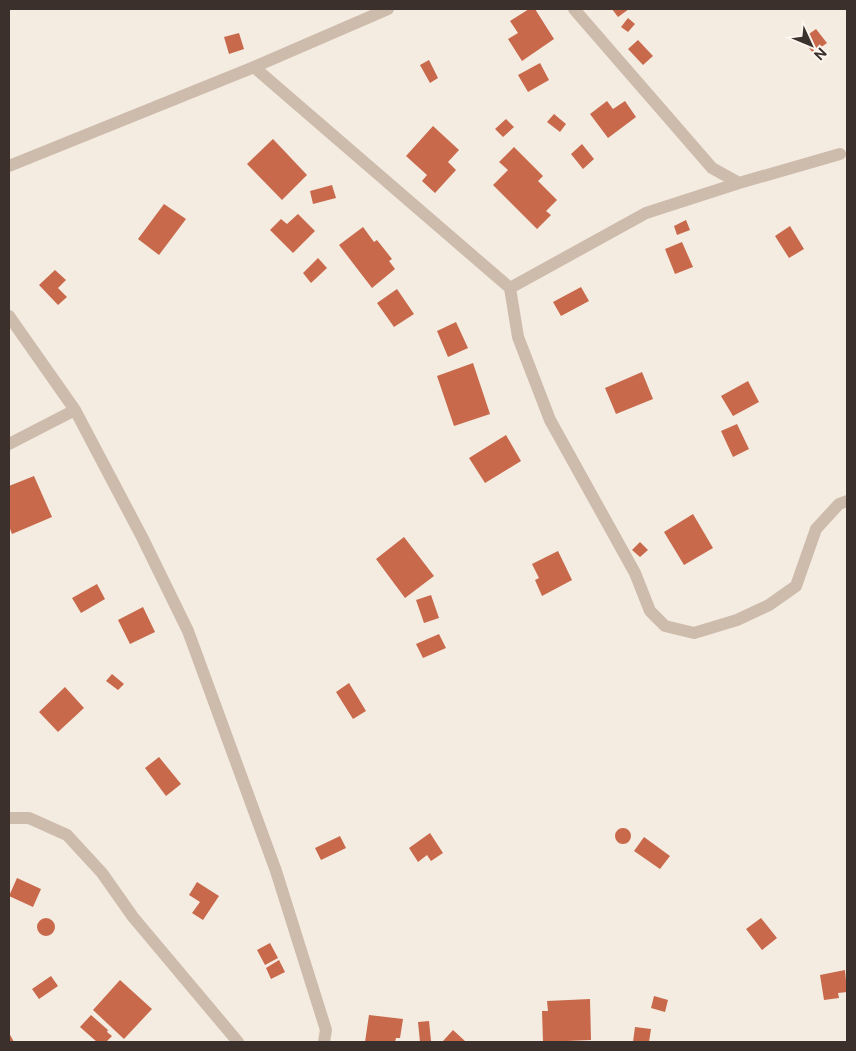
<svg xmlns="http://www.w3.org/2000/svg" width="856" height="1051" viewBox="0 0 856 1051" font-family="'Public Sans',sans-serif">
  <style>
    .building { fill: #c8694b }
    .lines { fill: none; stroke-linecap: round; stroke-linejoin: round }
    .street { stroke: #cdbbac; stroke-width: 12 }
  </style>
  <rect width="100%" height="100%" fill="#f4ebe1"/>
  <!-- building -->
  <path class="building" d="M529 9H535L554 39 522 61 508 39 518 33 510 21Z
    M612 9H629L618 17Z
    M628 18 635 24 628 32 621 27Z
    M816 29 827 43 813 53 802 39Z
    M239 33 244 49 229 54 224 37Z
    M638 40 653 56 643 65 628 49Z
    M429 60 438 78 430 83 420 65Z
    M540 63 549 80 528 92 518 75Z
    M607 101 613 109 625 101 636 117 608 138 590 114Z
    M554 114 566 124 560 132 547 122Z
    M506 119 514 127 503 137 495 129Z
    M433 126 459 150 448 162 456 170 435 193 422 181 427 175 406 156Z
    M273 139 307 175 282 200 247 164Z
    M582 144 594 159 583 169 571 154Z
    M514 147 543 176 538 181 557 200 546 211 551 215 537 229 493 185 508 170 499 162Z
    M332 185 336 198 313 204 310 191Z
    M164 204 186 219 159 255 138 239Z
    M298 214 315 231 293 253 270 230 281 219 287 224Z
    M686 220 690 230 677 235 674 226Z
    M790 226 804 249 789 258 775 236Z
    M363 227 374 242 377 240 392 259 389 261 395 269 372 288 339 245Z
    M682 242 693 267 675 274 665 249Z
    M318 258 327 268 311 283 303 273Z
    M55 270 66 280 58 288 67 297 58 305 39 285Z
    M581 287 589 301 561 316 553 302Z
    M397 289 414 314 394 327 377 303Z
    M456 322 468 348 448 357 437 331Z
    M473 363 490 414 454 426 437 376Z
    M642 372 653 399 616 414 605 388Z
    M748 381 759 402 733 416 721 396Z
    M737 424 749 449 733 457 721 431Z
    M506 435 521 461 485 483 469 458Z
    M34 476 52 517 12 534 9 526V486Z
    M693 514 713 548 684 565 664 532Z
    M404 537 434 576 405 598 376 559Z
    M640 542 648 550 640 557 632 550Z
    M558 551 572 580 542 596 535 580 539 578 532 564Z
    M97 584 105 599 81 613 72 598Z
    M431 595 439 618 424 623 416 600Z
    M143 607 155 632 130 644 118 620Z
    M439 634 446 648 423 658 416 644Z
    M112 674 124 684 118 690 106 681Z
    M349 683 366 711 353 719 336 692Z
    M65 687 84 708 58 732 39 712Z
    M159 757 181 784 166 796 145 768Z
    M615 836a8 8 0 1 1 16 0a8 8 0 1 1-16 0Z
    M430 833 443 853 431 861 427 855 418 862 409 848Z
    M340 836 346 848 321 860 315 848Z
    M644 837 670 856 660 869 634 851Z
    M17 878 41 889 33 907 9 896Z
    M197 882 219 896 203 920 192 913 200 902 189 895Z
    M37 927a9 9 0 1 1 18 0a9 9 0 1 1-18 0Z
    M761 918 777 938 762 950 746 929Z
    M270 943 278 958 265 965 257 950Z
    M279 960 285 972 271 979 266 968Z
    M845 970 847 992 838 993 839 998 824 1000 820 975Z
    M51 976 58 986 39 999 32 989Z
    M120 980 152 1009 124 1039 93 1010Z
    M654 996 668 1000 665 1012 651 1008Z
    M590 999 591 1040 543 1042 542 1011H548L547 1001Z
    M91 1015 108 1030 107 1032 112 1036 106 1042H97L80 1027Z
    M369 1015 403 1019 400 1038H396L395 1042H365Z
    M429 1021 431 1041 420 1042 418 1022Z
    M635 1027 651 1029 649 1042H633Z
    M453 1030 465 1041 463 1042 443 1041Z
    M9 1033 14 1042H9Z"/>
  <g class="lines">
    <!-- street -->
    <path class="street" d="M574 9 712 168 739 183
      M254 67 510 288 518 337 550 420 635 573 650 611 665 626 694 633 737 620 769 605 796 586 816 529 839 504 847 501
      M9 166 254 67 388 9
      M510 288 646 213 739 183 840 154
      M9 316 75 410 142 537 188 631 276 871 326 1030 324 1042
      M9 444 75 410
      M9 818H29L67 835 102 873 133 917 238 1042"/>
  </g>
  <!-- border -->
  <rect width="856" height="1051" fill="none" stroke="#3b302b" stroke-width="20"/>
  <!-- north arrow -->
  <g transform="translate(811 45) rotate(134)" stroke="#fbf5ee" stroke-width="4" paint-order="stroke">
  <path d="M0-4L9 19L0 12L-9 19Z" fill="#3b302b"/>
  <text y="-8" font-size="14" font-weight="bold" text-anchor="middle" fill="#3b302b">N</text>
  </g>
</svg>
